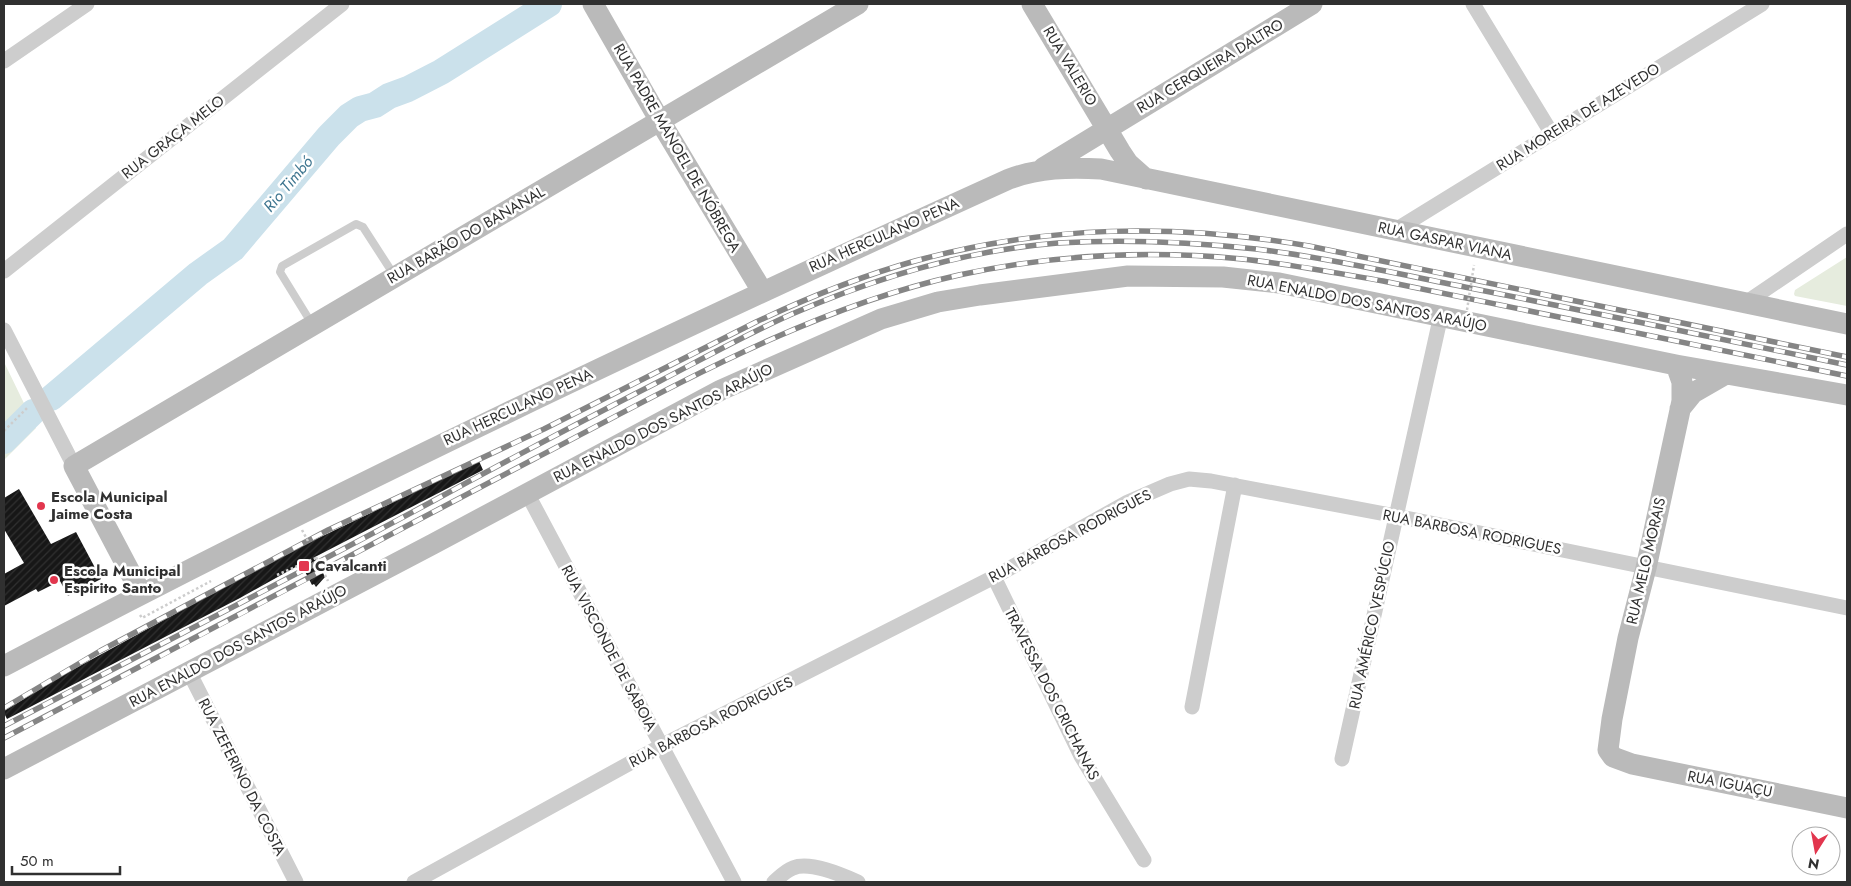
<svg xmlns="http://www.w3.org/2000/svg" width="1851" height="886" viewBox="0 0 1851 886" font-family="Jost,sans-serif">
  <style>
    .park { fill: #e6ecde }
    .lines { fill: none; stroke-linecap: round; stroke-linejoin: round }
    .river { stroke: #cbe1eb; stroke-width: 26 }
    .building { fill: url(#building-hatch) }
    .path { stroke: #cdcdcd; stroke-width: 2.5; stroke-dasharray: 2.5 2.5; stroke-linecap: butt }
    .lane { stroke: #cdcdcd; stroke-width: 8 }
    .street { stroke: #cdcdcd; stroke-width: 15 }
    .secondary { stroke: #bababa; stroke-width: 21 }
    .rail-casing { stroke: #858585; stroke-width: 5.5 }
    .rail { stroke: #fff; stroke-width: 4; stroke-dasharray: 11; stroke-linecap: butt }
    .path-bridge { stroke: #cdcdcd; stroke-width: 2.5; stroke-dasharray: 2.5 2.5; stroke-linecap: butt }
    .poi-dot { fill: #e2364e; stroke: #fff; stroke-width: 2 }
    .labels { text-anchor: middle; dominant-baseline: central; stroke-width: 5; stroke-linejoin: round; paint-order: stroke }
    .street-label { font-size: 15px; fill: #303030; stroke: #fff }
    .poi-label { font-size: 15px; font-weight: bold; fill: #303030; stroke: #fff; text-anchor: start }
    .water-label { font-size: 16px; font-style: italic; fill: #3f7690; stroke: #fff }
  </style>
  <defs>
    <pattern id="building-hatch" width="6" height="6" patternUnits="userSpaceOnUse" patternTransform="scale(1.25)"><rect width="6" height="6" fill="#171717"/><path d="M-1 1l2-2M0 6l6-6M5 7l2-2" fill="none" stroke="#303030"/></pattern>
  </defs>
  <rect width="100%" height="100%" fill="#fff"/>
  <!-- park -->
  <path class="park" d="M1847 257V306L1795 296 1794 294 1795 290Z
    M4 362 36 428 4 460Z"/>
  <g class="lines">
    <!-- river -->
    <path class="river" d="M51 398 198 274 233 249 329 136 349 116 360 109 375 105 389 96 408 89 441 72 549 4
      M4 441 33 412"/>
  </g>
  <!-- building -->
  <path class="building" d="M479 461 483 470 315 557 325 577 316 587 314 584 312 585 301 564 240 598 7 719 4 713V711L65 674 195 603 308 543Z
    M19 489 51 544 76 532 101 579 68 596 60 581 38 592 36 589 4 606V574L24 563 4 529V498Z"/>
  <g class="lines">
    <!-- path -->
    <path class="path" d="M4 431 27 408
      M277 575 316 558
      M140 615 142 618 211 581"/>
    <!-- lane -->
    <path class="lane" d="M312 324 280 272 282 266 356 224 363 227 394 275"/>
    <!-- street -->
    <path class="street" d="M1473 4 1552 134
      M4 61 87 4
      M1394 231 1762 4
      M4 271 342 4
      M1744 304 1847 234
      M4 330 74 466
      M527 493 734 882
      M994 577 1081 756 1144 860
      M189 672 296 882
      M1192 707 1235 485
      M1342 759 1441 315
      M414 882 661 746 994 577 1126 503 1170 484 1189 479 1211 481 1396 516 1847 608
      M774 882C780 877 785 871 793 868 810 861 842 875 858 882"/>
    <!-- secondary -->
    <path class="secondary" d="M593 4 660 121 762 291
      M1032 4 1120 151 1128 163 1146 179
      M1043 168 1312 4
      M1676 365 1682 382V401L1646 568 1628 638 1612 719 1608 750 1613 757 1632 764 1847 808
      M1680 409 1693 393 1726 374
      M141 593 74 466 858 4
      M4 666C333 492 670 333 1009 179 1039 168 1069 167 1101 169L1847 324
      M4 769 433 544 721 390 881 319 938 302 980 295 1128 276 1223 277 1279 283 1676 365 1847 395"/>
    <!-- rail casing -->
    <g class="rail-casing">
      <path id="rail" d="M4 708 100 651 328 530 544 429 756 322C807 298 861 276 915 261 1046 225 1175 223 1309 246L1847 357
        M4 726C147 651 291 578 433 501 508 460 584 420 660 381 704 358 747 334 792 314 875 278 967 250 1058 243 1124 239 1191 242 1256 249 1328 258 1399 274 1470 288 1596 313 1721 339 1847 365
        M4 738C181 646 357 552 534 459 671 388 807 309 959 275 1051 255 1149 250 1242 259 1289 264 1336 273 1383 281L1847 376"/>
    </g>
    <!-- rail -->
    <use href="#rail" class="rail"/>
    <!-- path-bridge -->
    <path class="path-bridge" d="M1467 310 1474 265
      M302 530 309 543
      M316 557 328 581"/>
  </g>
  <!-- markers -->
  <g class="poi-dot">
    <circle cx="41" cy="506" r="5"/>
    <rect x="298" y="560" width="12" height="12" rx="2.5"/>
    <circle cx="54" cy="580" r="5"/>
  </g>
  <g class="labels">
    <!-- street labels -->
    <g class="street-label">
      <text transform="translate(1070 66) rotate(59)">RUA VALERIO</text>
      <text transform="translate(1210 66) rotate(-31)">RUA CERQUEIRA DALTRO</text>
      <text transform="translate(1578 117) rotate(-32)">RUA MOREIRA DE AZEVEDO</text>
      <text transform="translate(173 137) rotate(-38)">RUA GRAÇA MELO</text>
      <text transform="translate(677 148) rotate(60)">RUA PADRE MANOEL DE NÓBREGA</text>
      <text transform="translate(466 235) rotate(-30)">RUA BARÃO DO BANANAL</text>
      <text transform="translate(884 235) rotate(-24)">RUA HERCULANO PENA</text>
      <text transform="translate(1445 241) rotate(12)">RUA GASPAR VIANA</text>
      <text transform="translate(1367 303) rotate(11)">RUA ENALDO DOS SANTOS ARAÚJO</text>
      <text transform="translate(518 407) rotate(-25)">RUA HERCULANO PENA</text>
      <text transform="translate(663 423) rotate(-27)">RUA ENALDO DOS SANTOS ARAÚJO</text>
      <text transform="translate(1472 532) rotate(11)">RUA BARBOSA RODRIGUES</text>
      <text transform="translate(1070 536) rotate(-28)">RUA BARBOSA RODRIGUES</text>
      <text transform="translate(1646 561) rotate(-77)">RUA MELO MORAIS</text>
      <text transform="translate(1372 625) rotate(-78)">RUA AMÉRICO VESPÚCIO</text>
      <text transform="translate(238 646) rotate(-28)">RUA ENALDO DOS SANTOS ARAÚJO</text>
      <text transform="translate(609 648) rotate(62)">RUA VISCONDE DE SABOIA</text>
      <text transform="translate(1052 694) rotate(63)">TRAVESSA DOS CRICHANAS</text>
      <text transform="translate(711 722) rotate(-27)">RUA BARBOSA RODRIGUES</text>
      <text transform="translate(242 777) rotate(63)">RUA ZEFERINO DA COSTA</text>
      <text transform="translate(1730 784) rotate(11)">RUA IGUAÇU</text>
    </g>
    <!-- poi labels -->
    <g class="poi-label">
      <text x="51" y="497">Escola Municipal<tspan x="51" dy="17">Jaime Costa</tspan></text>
      <text x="315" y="566">Cavalcanti</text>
      <text x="64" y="571">Escola Municipal<tspan x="64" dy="17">Espirito Santo</tspan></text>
    </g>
    <!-- water labels -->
    <g class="water-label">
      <text transform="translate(288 184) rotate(-50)">Rio Timbó</text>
    </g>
  </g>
  <!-- border -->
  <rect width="1851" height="886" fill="none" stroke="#303030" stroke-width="10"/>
  <!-- north arrow -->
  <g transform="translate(1816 851) rotate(191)"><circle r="24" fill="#ffffff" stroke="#acacac"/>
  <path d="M0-4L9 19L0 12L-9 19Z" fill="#e2364e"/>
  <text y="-8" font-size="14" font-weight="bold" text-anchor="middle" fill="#303030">N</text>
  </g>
  <!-- scale -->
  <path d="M12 866v8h108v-8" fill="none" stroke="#303030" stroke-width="2.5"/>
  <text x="20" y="866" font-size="15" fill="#303030" stroke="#ffffff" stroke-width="4" paint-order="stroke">50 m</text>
</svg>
